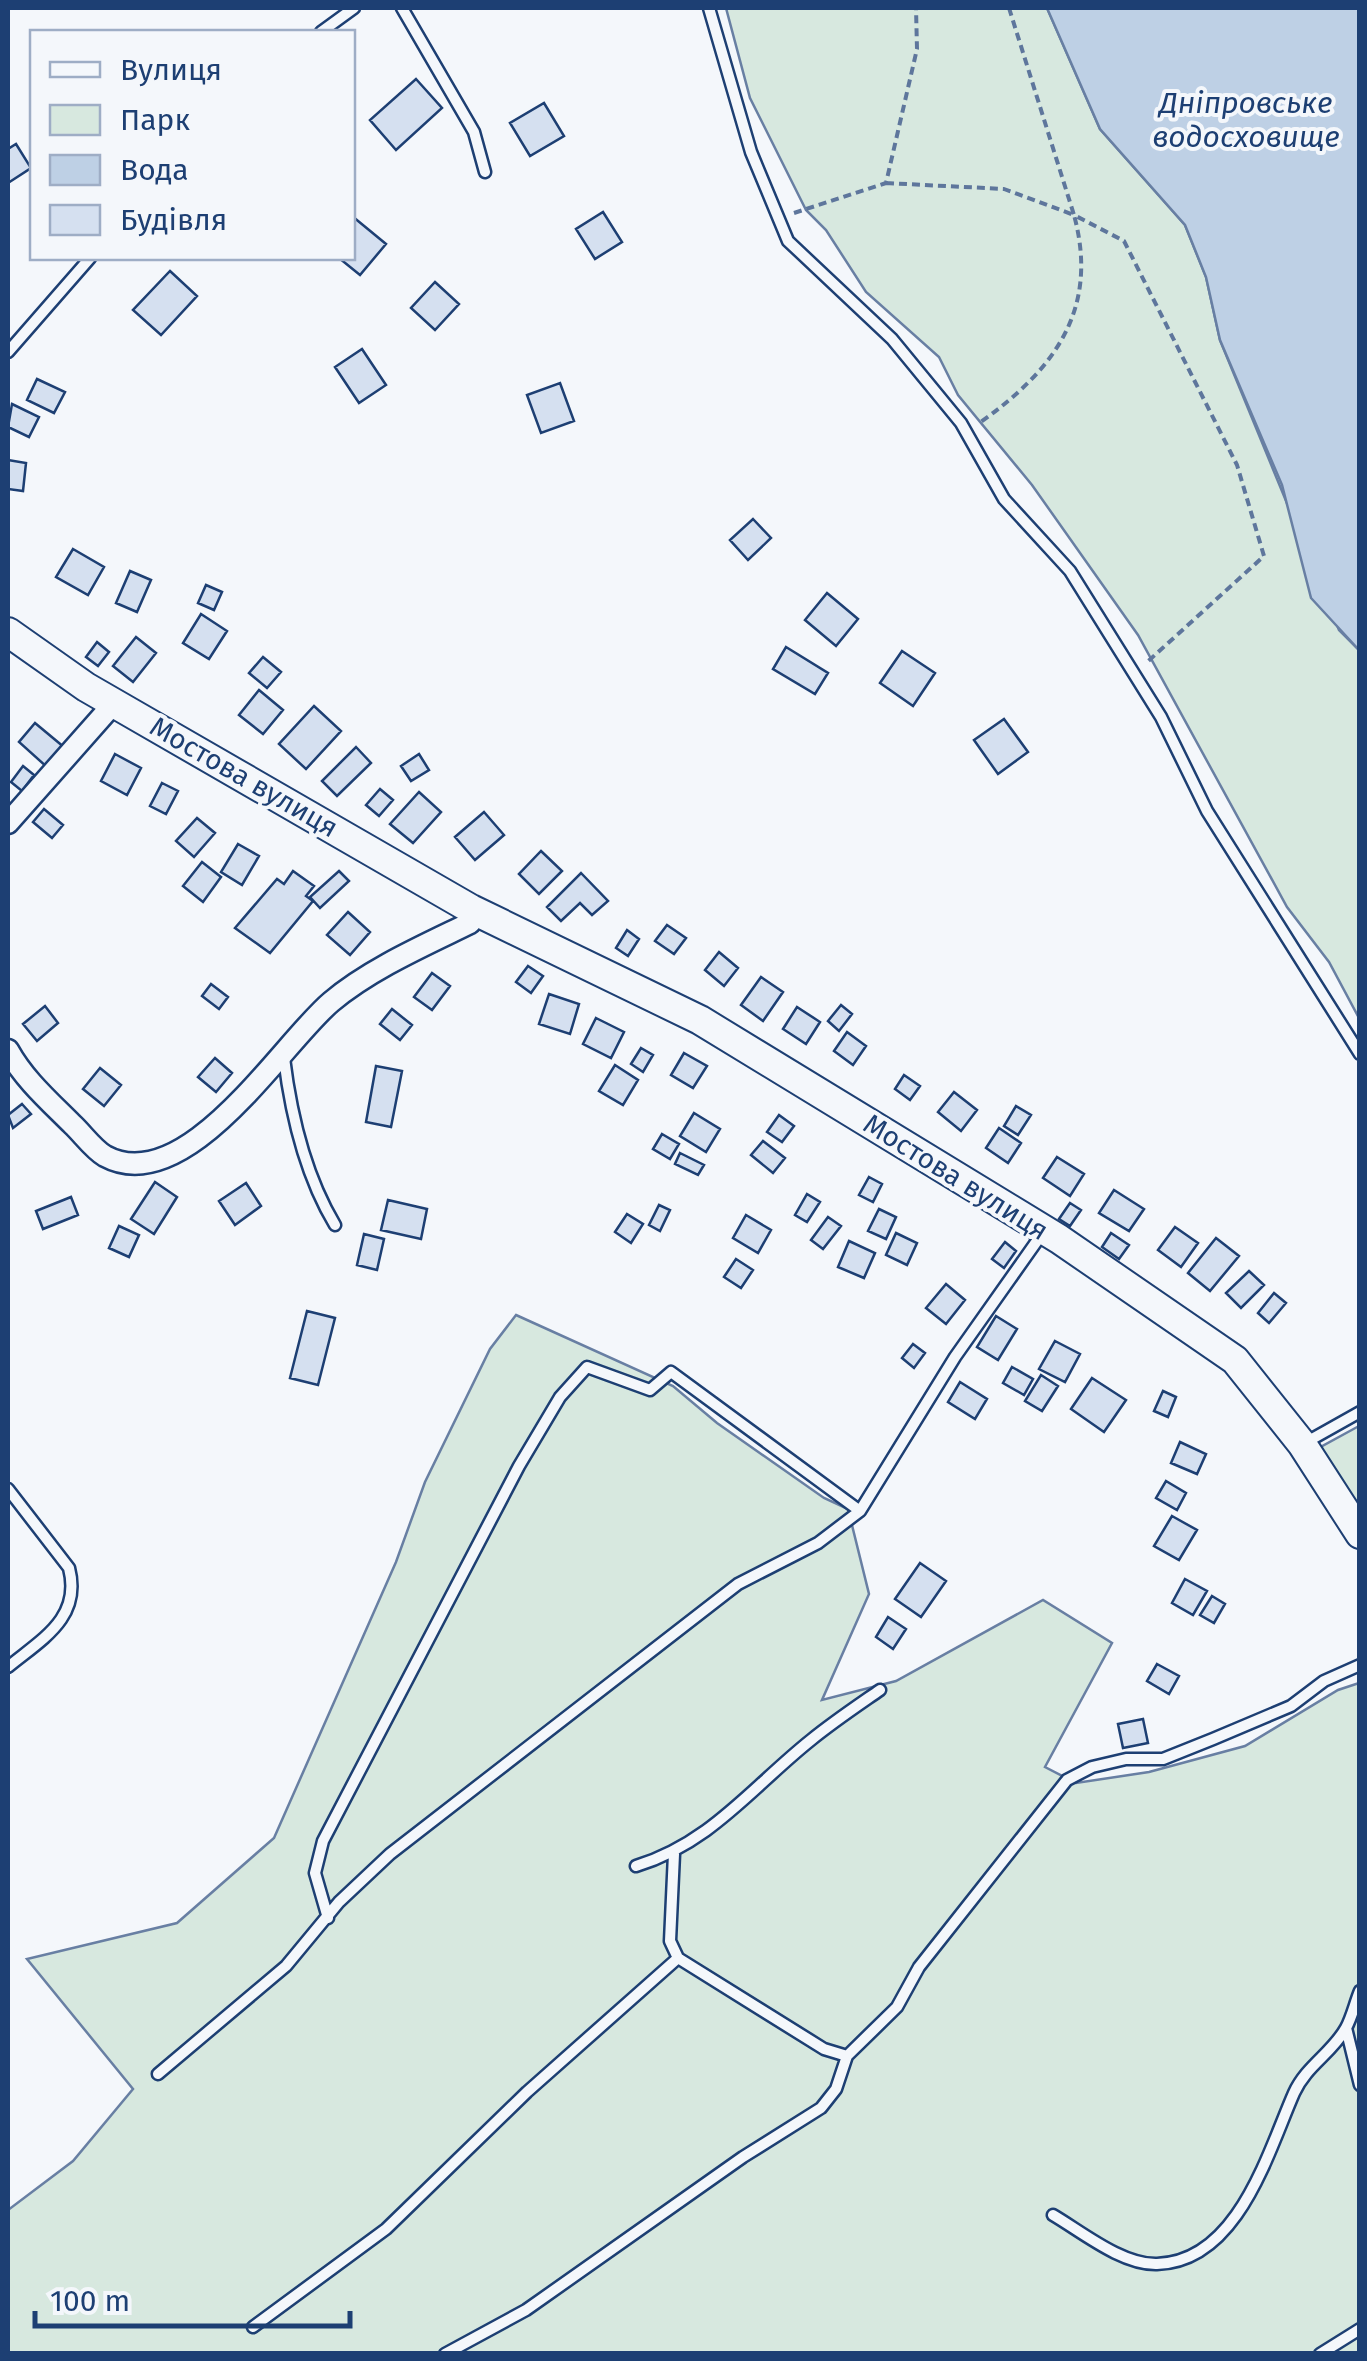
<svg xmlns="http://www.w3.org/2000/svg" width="1367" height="2361" viewBox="0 0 1367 2361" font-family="'Fira Sans',sans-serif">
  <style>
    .green { fill: #d7e8df; stroke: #687fa3; stroke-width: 2.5 }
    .water { fill: #bed0e5; stroke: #687fa3; stroke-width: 2.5 }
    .building { fill: #d5e0f0; stroke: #1d3f73; stroke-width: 2.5 }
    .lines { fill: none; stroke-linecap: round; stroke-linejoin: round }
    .lane-casing { stroke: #1d3f73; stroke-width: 15 }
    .street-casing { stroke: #1d3f73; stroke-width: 25 }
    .secondary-casing { stroke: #1d3f73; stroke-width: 32 }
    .path { stroke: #5e769c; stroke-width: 4; stroke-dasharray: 8 5; stroke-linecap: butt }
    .lane { stroke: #f4f7fb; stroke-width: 10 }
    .street { stroke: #f4f7fb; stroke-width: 20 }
    .secondary { stroke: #f4f7fb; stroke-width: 28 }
    .labels { text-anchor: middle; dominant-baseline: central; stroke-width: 8; stroke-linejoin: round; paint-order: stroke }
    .street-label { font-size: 28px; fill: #1d3f73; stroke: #f4f7fb }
    .water-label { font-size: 30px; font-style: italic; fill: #1d3f73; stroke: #f4f7fb }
  </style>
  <rect width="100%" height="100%" fill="#f4f7fb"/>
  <!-- green -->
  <path class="green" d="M726 8H1047L1100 129 1185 225 1206 277 1220 340 1339 630 1359 650V1018L1329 962 1287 907 1138 635 1032 485 958 395 939 357 866 292 826 230 806 210 750 98Z
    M516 1315 673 1386 717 1423 824 1498 848 1509 869 1594 822 1700 896 1681 1043 1600 1112 1643 1045 1767 1076 1783 1149 1772 1245 1746 1338 1690 1359 1683V2353H8V2210L73 2161 133 2089 27 1959 177 1923 274 1838 396 1562 425 1482 490 1349Z
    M1359 1426V1510L1317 1449Z"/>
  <!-- water -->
  <path class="water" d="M1047 8H1359V650L1311 598 1282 485 1220 340 1206 277 1185 225 1100 129Z"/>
  <!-- building -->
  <path class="building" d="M416 79 442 108 396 150 370 120Z
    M544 103 564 136 530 156 510 123Z
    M16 144 31 168 8 183V149Z
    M603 212 622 242 595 259 576 229Z
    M352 216 386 244 360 275 339 258H352Z
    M170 271 197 296 161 335 133 310Z
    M435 282 459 304 435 330 411 308Z
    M362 349 386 385 359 403 335 367Z
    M37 379 65 392 54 413 27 400Z
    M560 383 574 421 541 433 527 395Z
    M12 404 39 417 29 437 8 427Z
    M8 460 26 463 23 491 8 489Z
    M753 519 771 538 748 560 730 540Z
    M73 549 104 567 88 595 56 577Z
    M130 571 151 580 137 612 116 603Z
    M206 585 222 592 214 610 198 603Z
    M827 593 858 619 836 646 805 620Z
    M201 614 227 631 209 659 183 643Z
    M136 637 156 653 133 682 113 666Z
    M97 642 109 652 98 666 86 657Z
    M786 647 828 673 815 694 773 669Z
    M902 651 935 673 913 706 880 683Z
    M263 657 281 672 267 688 249 673Z
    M259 690 283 710 263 734 239 715Z
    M314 706 341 731 306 769 279 744Z
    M1004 719 1028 752 998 774 974 740Z
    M35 723 65 748 48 768 19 742Z
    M356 747 371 763 337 796 322 781Z
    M115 754 141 768 127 795 101 781Z
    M419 754 429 770 411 781 401 766Z
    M23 766 34 775 22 791 11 782Z
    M162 783 178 791 166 814 150 806Z
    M380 789 393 800 379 816 366 805Z
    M419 792 441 812 413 843 390 824Z
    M44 809 63 825 52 838 33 822Z
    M484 812 504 835 475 860 455 837Z
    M197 818 215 833 194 857 176 841Z
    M238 844 259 856 242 885 221 872Z
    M541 851 562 871 539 894 519 874Z
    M202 862 221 877 203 902 183 886Z
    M293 871 314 886 306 896 313 901 270 953 235 928 277 879 284 884Z
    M339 871 349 881 320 908 310 897Z
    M581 873 608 901 592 915 580 903 561 921 547 907Z
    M348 912 370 932 350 955 327 935Z
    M667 925 686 938 674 954 655 941Z
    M627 930 639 939 628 956 616 948Z
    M719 952 738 968 724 986 705 970Z
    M528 966 543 976 531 993 516 982Z
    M432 973 450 986 432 1010 414 997Z
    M761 977 783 992 763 1021 741 1005Z
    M211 984 228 997 219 1009 202 996Z
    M549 994 579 1004 570 1034 539 1024Z
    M841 1005 852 1014 839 1031 828 1021Z
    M45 1006 58 1023 37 1041 23 1024Z
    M797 1007 820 1022 806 1044 783 1029Z
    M392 1009 412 1025 400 1040 380 1024Z
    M596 1018 624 1032 611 1058 583 1044Z
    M847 1032 866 1046 853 1065 834 1051Z
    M641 1048 653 1055 643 1072 631 1064Z
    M684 1053 707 1066 693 1088 671 1075Z
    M215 1058 232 1073 216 1092 198 1077Z
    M615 1065 638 1080 623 1105 599 1091Z
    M376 1066 402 1071 391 1127 366 1122Z
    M100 1068 121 1085 104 1106 83 1089Z
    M904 1075 920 1086 910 1100 895 1089Z
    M954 1092 977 1110 961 1131 938 1112Z
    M22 1104 31 1114 13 1128 8 1115Z
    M1016 1106 1031 1115 1018 1135 1004 1126Z
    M694 1113 720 1129 706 1152 680 1136Z
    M779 1115 794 1126 782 1142 767 1132Z
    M999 1128 1021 1143 1008 1163 986 1148Z
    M662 1134 679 1144 670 1159 653 1149Z
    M763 1141 785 1158 773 1173 751 1155Z
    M680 1153 704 1165 698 1175 675 1164Z
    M1057 1157 1084 1174 1070 1196 1043 1178Z
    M869 1177 882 1184 873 1202 859 1195Z
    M155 1182 177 1197 154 1234 131 1219Z
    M246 1183 261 1206 235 1225 219 1201Z
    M1114 1190 1144 1209 1129 1231 1099 1213Z
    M807 1194 820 1202 807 1222 795 1215Z
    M71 1197 78 1215 43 1229 36 1211Z
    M388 1200 427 1209 421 1239 381 1230Z
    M1070 1203 1081 1210 1070 1226 1059 1219Z
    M659 1205 670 1210 660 1231 649 1225Z
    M879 1209 896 1217 886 1239 868 1231Z
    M627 1214 643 1224 631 1243 615 1232Z
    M746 1215 771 1230 758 1253 733 1238Z
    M828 1217 841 1226 823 1249 811 1240Z
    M119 1226 139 1235 129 1257 109 1248Z
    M1175 1227 1198 1243 1181 1267 1158 1250Z
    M896 1233 917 1243 907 1265 886 1255Z
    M1111 1233 1129 1245 1119 1259 1102 1247Z
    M364 1234 384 1239 377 1270 357 1265Z
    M1216 1238 1239 1256 1210 1291 1188 1273Z
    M849 1241 875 1253 864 1278 838 1267Z
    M1005 1242 1016 1251 1004 1268 992 1259Z
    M736 1259 753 1270 741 1288 724 1277Z
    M1249 1271 1264 1285 1241 1308 1226 1293Z
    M946 1284 965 1300 946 1324 926 1308Z
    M1274 1293 1286 1303 1269 1323 1258 1313Z
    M307 1311 335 1318 318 1385 290 1378Z
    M996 1316 1017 1329 998 1360 977 1347Z
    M1055 1341 1080 1354 1065 1382 1039 1369Z
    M913 1344 925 1353 914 1368 902 1358Z
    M1012 1367 1033 1379 1024 1395 1003 1383Z
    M1041 1375 1058 1386 1042 1411 1025 1401Z
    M1092 1378 1126 1400 1104 1432 1071 1409Z
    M960 1382 987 1399 975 1419 948 1402Z
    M1163 1391 1176 1397 1168 1417 1154 1411Z
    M1180 1442 1206 1454 1197 1474 1171 1463Z
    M1166 1481 1186 1493 1177 1510 1156 1498Z
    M1172 1516 1197 1530 1179 1560 1154 1546Z
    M920 1563 946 1581 921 1617 895 1599Z
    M1185 1579 1207 1591 1193 1615 1172 1603Z
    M1212 1596 1225 1604 1214 1623 1200 1615Z
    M888 1617 906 1629 893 1649 876 1637Z
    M1157 1664 1179 1676 1169 1694 1147 1681Z
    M1143 1719 1148 1743 1123 1748 1118 1724Z"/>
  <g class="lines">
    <!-- lane casing -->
    <g class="lane-casing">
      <path id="lane" d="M402 8 474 132 485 172
        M709 8 751 152 788 241 892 339 961 423 1004 499 1070 571 1161 717 1207 811 1360 1054
        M321 32 354 8
        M8 352 90 258
        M284 1058C291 1115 305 1175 335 1225
        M1303 1444 1360 1412
        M8 1489 69 1568C82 1618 42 1639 8 1667
        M674 1854 670 1941 678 1958 824 2049 847 2056
        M636 1866C711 1843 752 1787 811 1740 833 1722 857 1706 880 1690
        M328 1918 315 1873 323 1841 519 1466 560 1397 587 1367 650 1390 671 1372 860 1511
        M1346 2028 1360 2085
        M158 2074 286 1966 339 1902 390 1854 738 1584 818 1543 860 1511 955 1357 1044 1231
        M1053 2215C1082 2232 1122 2265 1157 2264 1238 2262 1268 2152 1294 2093 1306 2066 1332 2053 1346 2028 1352 2017 1355 2003 1360 1991
        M253 2327 386 2229 527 2092 678 1958
        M445 2354 526 2310 743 2157 821 2108 836 2089 847 2056 897 2007 919 1967 1067 1780 1092 1767 1126 1759H1163L1213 1739 1291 1706 1324 1681 1360 1665
        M1320 2354 1360 2329"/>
    </g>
    <!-- street casing -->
    <g class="street-casing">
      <path id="street" d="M8 823 115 702
        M8 1050C24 1079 48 1100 72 1124 82 1133 93 1149 105 1156 186 1200 282 1043 331 1002 370 969 425 945 470 923L477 912"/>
    </g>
    <!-- secondary casing -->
    <g class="secondary-casing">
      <path id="secondary" d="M8 632 86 687 471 909 700 1020 1059 1239 1235 1360 1302 1444 1360 1534"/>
    </g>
    <!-- path -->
    <path class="path" d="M1009 8 1074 215 1124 241 1237 465 1264 556 1145 664
      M886 183 1004 189 1074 215C1100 311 1053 371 978 424
      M794 213 886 183 917 49 916 8"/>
    <!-- lane -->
    <use href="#lane" class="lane"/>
    <!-- street -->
    <use href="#street" class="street"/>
    <!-- secondary -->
    <use href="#secondary" class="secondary"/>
  </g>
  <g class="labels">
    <!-- street labels -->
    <g class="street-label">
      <text transform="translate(244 777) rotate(30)">Мостова вулиця</text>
      <text transform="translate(956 1177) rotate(32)">Мостова вулиця</text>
    </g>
    <!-- water labels -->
    <g class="water-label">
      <text x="1246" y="103">Дніпровське<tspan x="1246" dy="34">водосховище</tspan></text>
    </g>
  </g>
  <!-- border -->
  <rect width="1367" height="2361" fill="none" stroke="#1d3f73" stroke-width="20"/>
  <!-- legend -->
  <rect x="30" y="30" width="325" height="230" fill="#f4f7fb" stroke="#9eadc5" stroke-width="2.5"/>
  <rect x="50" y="62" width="50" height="15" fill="#f4f7fb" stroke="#9eadc5" stroke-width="2.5"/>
  <text x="120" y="80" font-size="30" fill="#1d3f73">Вулиця</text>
  <rect x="50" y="105" width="50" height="30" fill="#d7e8df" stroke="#9eadc5" stroke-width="2.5"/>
  <text x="120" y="130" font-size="30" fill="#1d3f73">Парк</text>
  <rect x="50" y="155" width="50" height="30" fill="#bed0e5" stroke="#9eadc5" stroke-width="2.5"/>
  <text x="120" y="180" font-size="30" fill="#1d3f73">Вода</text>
  <rect x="50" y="205" width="50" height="30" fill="#d5e0f0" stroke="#9eadc5" stroke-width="2.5"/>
  <text x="120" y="230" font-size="30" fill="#1d3f73">Будівля</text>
  <!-- scale -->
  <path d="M35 2311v15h315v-15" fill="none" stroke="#1d3f73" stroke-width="5"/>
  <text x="50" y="2311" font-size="30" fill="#1d3f73" stroke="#f4f7fb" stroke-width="8" paint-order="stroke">100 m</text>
</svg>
